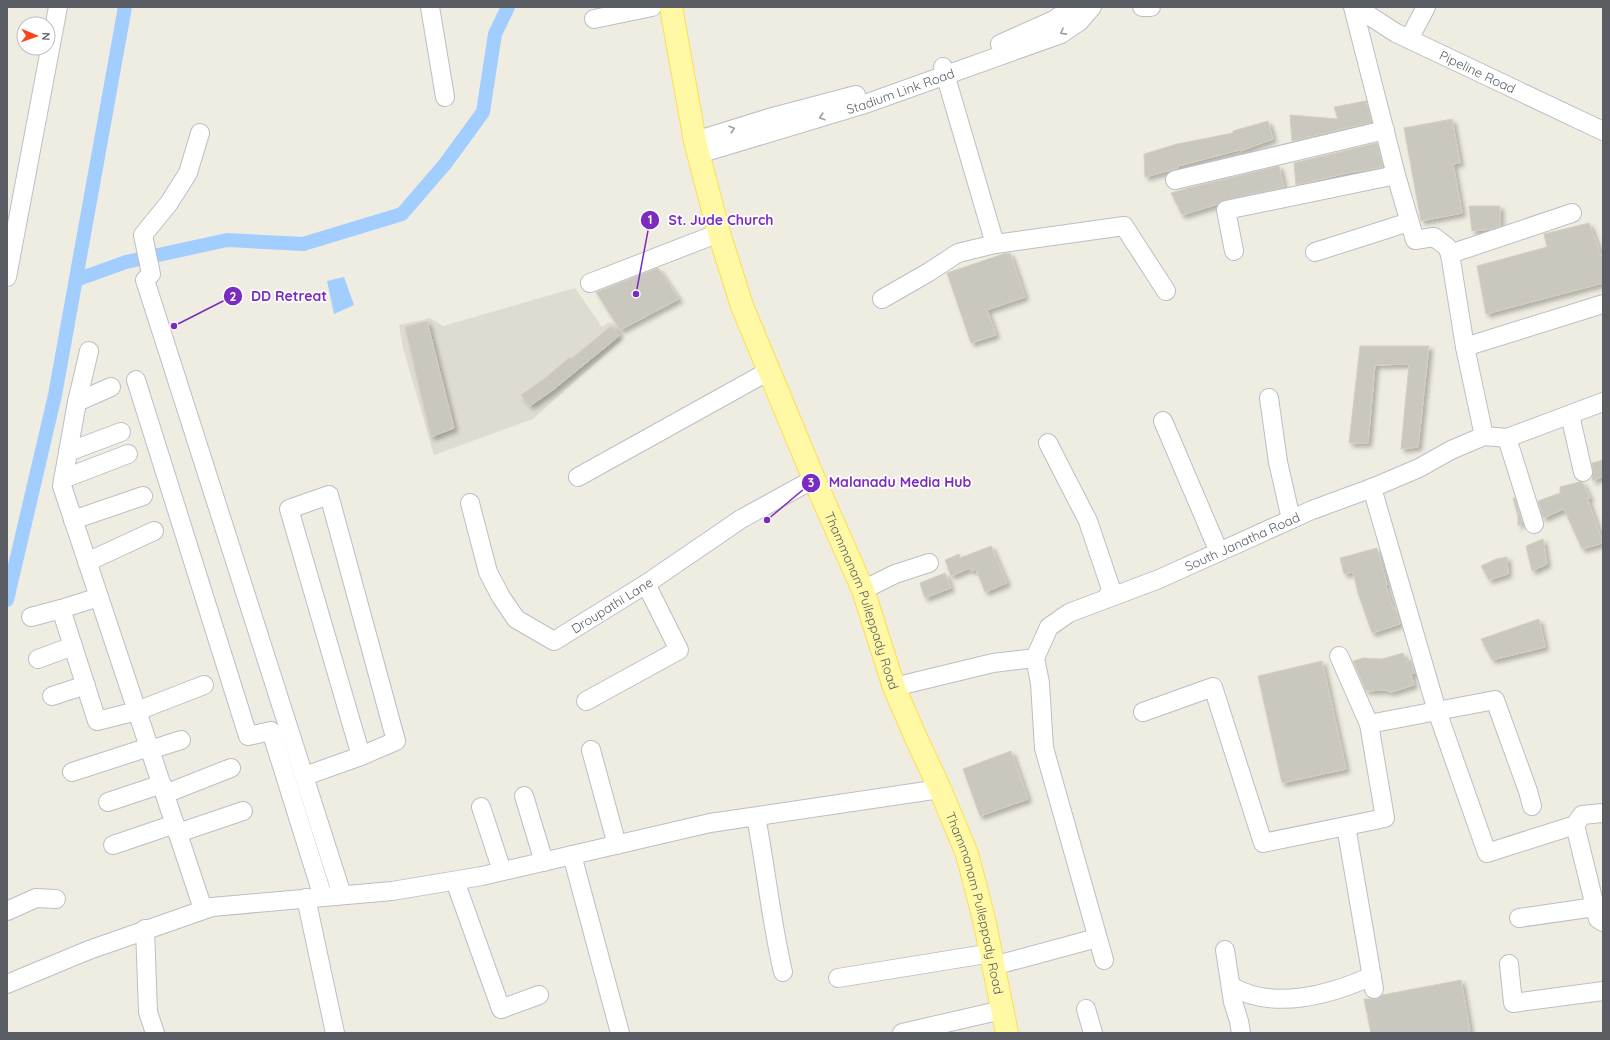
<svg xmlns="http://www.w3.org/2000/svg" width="1610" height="1040" viewBox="0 0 1610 1040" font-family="Quicksand,sans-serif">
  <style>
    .education { fill: #dedcd0 }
    .water { fill: #a1cdff }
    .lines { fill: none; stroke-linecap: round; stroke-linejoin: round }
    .canal { stroke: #a1cdff; stroke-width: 14 }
    .building { fill: #cac7be; stroke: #d4cfbf; filter: url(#shadow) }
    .minor-casing { stroke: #bcbec5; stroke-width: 20 }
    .major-casing { stroke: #ffdd4a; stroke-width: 24 }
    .minor { stroke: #fff; stroke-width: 18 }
    .major { stroke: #fff9a6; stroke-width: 22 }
    .oneway { stroke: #9c9ea2 }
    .labels { text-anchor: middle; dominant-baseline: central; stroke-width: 3.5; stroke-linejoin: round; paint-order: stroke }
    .street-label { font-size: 13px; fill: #5a5e64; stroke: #fff }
    .leader { fill: none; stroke: #7b2cbf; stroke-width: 1.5 }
    .callout-dot { fill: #7b2cbf; stroke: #fff; stroke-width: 1.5 }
    .mark-label { font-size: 12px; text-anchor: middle; font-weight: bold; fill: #fff }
    .callout-label { font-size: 14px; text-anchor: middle; font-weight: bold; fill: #7b2cbf; stroke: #fff; stroke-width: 3.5; stroke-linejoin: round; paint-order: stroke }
  </style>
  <defs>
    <filter id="shadow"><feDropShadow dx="3.5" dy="3.5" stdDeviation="2" flood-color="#0004"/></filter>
  </defs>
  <rect width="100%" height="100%" fill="#efede1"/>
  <!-- education -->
  <path class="education" d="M575 288 602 327 609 322 615 324 625 337 533 419 434 455 403 348 399 325 430 318 443 326Z"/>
  <!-- water -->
  <path class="water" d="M344 277 354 305 334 314 327 281Z"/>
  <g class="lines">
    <!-- canal -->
    <path class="canal" d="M76 280 126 262 227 240 303 244 402 214 445 164 483 112 495 34 508 7
      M7 600 55 395 125 7"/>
  </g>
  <!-- building -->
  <path class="building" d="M1366 101 1372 122 1292 141 1290 115 1338 119 1334 107Z
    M1452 119 1460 163 1453 164 1462 213 1421 221 1404 128Z
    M1268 121 1273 139 1240 151 1239 150 1178 166V168L1145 177 1144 154 1177 144 1233 133V131Z
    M1377 143 1383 167 1347 173 1296 185 1294 163Z
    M1279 166 1284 187 1224 200 1218 204 1182 215 1171 193 1188 188Z
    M1469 206H1500V226L1491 229 1472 231Z
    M1589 223 1603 261V283L1486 314 1477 266 1547 247 1544 234Z
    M1010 253 1025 297 987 310 996 335 971 343 947 273 1003 254Z
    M658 268 679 299 620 330 596 292Z
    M427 321 454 428 431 437 405 327Z
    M611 326 619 336 553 390 530 406 521 395 544 379 570 357 571 359Z
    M1360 346H1429L1418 447 1401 449 1409 364 1375 365 1368 443H1349Z
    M1603 460V476L1592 481 1593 470 1592 463Z
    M1579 482H1582L1590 498H1587L1603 543 1582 549 1564 509 1543 518 1538 501 1560 493V487Z
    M1513 498H1515L1522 522 1518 526V516Z
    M1543 539 1547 564 1532 571 1526 546Z
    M991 546 1007 583 985 592 976 569 971 571 970 568 951 576 945 560 959 554 960 558Z
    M1377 548 1387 585 1386 586 1393 609 1395 608 1400 624 1372 633 1358 593 1353 572 1344 574 1340 558Z
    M1507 557 1508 574 1489 580 1481 566 1496 559Z
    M945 573 951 588 925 598 920 583Z
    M1539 619 1545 647 1492 660 1481 639Z
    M1403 653 1406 662 1411 660 1415 673 1411 674 1414 685 1391 692 1385 690 1366 691 1353 661 1364 658 1382 659Z
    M1322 661 1346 769 1282 783 1258 676Z
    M1011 751 1028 799 980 816 963 769Z
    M1461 980 1470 1031 1462 1033H1371L1364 999H1376L1382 995Z"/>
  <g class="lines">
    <!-- minor casing -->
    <g class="minor-casing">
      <g id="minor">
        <path d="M430 7 445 97"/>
        <path d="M1142 7H1151"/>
        <path d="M1353 7 1396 175 1415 240 1434 237 1447 247 1450 254 1465 347 1484 436"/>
        <path id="s1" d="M1356 7 1396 33 1603 131"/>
        <path d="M594 19 652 7"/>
        <path d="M1409 39 1426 7"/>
        <path d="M1000 44 1054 20 1073 7"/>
        <path d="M943 67 995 244 1124 226 1166 291"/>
        <path d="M200 133 188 173 169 203 143 235 151 274 145 280 342 895"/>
        <path d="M695 141 769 118 856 95"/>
        <path id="s2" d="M699 154 862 105 1061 34 1080 21 1092 7"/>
        <path d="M1175 180 1385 130"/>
        <path d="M1234 251 1226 210 1396 175"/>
        <path d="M1315 252 1409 222"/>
        <path d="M1450 254 1572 213"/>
        <path d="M7 277 58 7"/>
        <path d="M590 283 719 233"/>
        <path d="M882 299 929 272 958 253 995 244"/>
        <path d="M1465 347 1603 304"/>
        <path d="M89 351 77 402 62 486 203 909"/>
        <path d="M136 380 248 736 271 731 323 897"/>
        <path d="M1269 398 1278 462 1291 519"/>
        <path d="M77 402 111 387"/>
        <path d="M1570 415 1583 472"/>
        <path d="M1163 421 1219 552"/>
        <path d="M1507 438 1534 524"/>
        <path d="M1048 443 1088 521 1111 589 1107 598"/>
        <path d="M68 452 121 432"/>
        <path d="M578 477 769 371"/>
        <path d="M63 479 128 454"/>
        <path d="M1372 488 1437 711 1495 700 1528 791 1532 806"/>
        <path id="s3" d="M470 503 488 572 501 597 516 619 554 641 646 584 741 519 814 479"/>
        <path d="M73 520 143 496"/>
        <path d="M87 562 154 531"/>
        <path d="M863 590 895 574 929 563"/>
        <path d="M99 597 61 609 97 721 137 711 204 685"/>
        <path d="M31 617 61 609"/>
        <path d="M1339 656 1369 724"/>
        <path d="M1035 658 1040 683 1044 748 1104 960"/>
        <path d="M38 659 73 646"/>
        <path id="s4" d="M894 687 993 663 1035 658 1049 627 1069 613 1159 579 1312 510 1372 488 1419 468 1451 450 1484 436 1507 438 1603 402"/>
        <path d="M52 696 86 685"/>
        <path d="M586 701 679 650 646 584"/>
        <path d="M1143 712 1213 687 1263 843 1385 818 1369 724 1437 711 1487 853 1575 825 1582 815 1603 813"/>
        <path d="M150 750 181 740"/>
        <path d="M591 750 617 845"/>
        <path d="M72 772 149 747"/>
        <path d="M305 776 361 756 396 741 329 495 289 509 361 756"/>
        <path d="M165 794 231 768"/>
        <path d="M524 796 544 862"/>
        <path d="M108 802 162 784"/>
        <path d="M481 807 502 871"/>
        <path d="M756 817C766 868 771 921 783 972"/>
        <path d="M1575 825 1598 919 1603 922"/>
        <path d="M1346 826 1374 989"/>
        <path d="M178 833 243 811"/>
        <path d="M113 845 175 824"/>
        <path d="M572 855 620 1033"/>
        <path d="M455 881 501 1009 539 995"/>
        <path d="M306 898 335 1033"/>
        <path d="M7 911 36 898 56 899"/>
        <path d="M1519 918 1595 907"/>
        <path d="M145 929 148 1012 155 1033"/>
        <path d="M1225 950 1233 1002 1239 1021 1241 1033"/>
        <path d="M1509 964 1513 1003 1603 991"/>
        <path d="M993 966 1097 938"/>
        <path d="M838 978 992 953"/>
        <path d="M7 984 89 950 212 907 392 891 482 876 710 823 940 789"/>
        <path d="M1231 986C1273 1011 1330 995 1372 976"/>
        <path d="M1086 1009 1093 1033"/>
        <path d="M902 1033 1002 1010"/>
      </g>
    </g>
    <!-- major casing -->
    <g class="major-casing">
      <g id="major">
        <path id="s5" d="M671 7 695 141 719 233 742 306 814 479 863 590 894 687 916 738 940 789 967 854 984 919 1007 1033"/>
      </g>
    </g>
    <!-- minor -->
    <use href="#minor" class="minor"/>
    <!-- major -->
    <use href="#major" class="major"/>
  </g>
  <!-- one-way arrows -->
  <defs><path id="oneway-chevron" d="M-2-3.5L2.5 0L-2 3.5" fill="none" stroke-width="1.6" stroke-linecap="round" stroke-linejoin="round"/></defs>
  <g class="oneway">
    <use href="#oneway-chevron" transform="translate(1063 32) rotate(151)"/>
    <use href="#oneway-chevron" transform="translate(822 117) rotate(163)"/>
    <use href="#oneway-chevron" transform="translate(732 129) rotate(-17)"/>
  </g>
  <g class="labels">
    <!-- street labels -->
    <g class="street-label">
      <text stroke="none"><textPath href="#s1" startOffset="138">Pipeline Road</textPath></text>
      <text stroke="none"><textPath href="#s2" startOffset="211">Stadium Link Road</textPath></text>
      <text stroke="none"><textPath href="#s4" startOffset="390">South Janatha Road</textPath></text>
      <text stroke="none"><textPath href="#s5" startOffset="626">Thammanam Pulleppady Road</textPath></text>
      <text stroke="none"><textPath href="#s3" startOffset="238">Droupathi Lane</textPath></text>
      <text stroke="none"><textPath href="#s5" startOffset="950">Thammanam Pulleppady Road</textPath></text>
    </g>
  </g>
  <!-- callouts -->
  <path class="leader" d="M636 294L650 220M174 326L233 296M767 520L811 483"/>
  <g class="callout-dot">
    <circle cx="636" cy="294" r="4"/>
    <circle cx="174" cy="326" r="4"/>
    <circle cx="767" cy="520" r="4"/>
    <circle cx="650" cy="220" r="10"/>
    <circle cx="233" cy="296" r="10"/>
    <circle cx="811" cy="483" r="10"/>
  </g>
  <g class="mark-label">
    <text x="650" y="224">1</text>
    <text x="233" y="301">2</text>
    <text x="811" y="487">3</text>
  </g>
  <g class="callout-label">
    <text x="721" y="225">St. Jude Church</text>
    <text x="289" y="301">DD Retreat</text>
    <text x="900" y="487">Malanadu Media Hub</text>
  </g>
  <!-- border -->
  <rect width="1610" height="1040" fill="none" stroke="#5a5e64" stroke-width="16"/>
  <!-- north arrow -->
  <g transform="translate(36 36) rotate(92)"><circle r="19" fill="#ffffff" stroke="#bdbfc1"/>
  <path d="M0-3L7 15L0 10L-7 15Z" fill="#fb421b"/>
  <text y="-6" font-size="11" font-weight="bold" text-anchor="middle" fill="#5a5e64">N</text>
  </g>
</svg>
